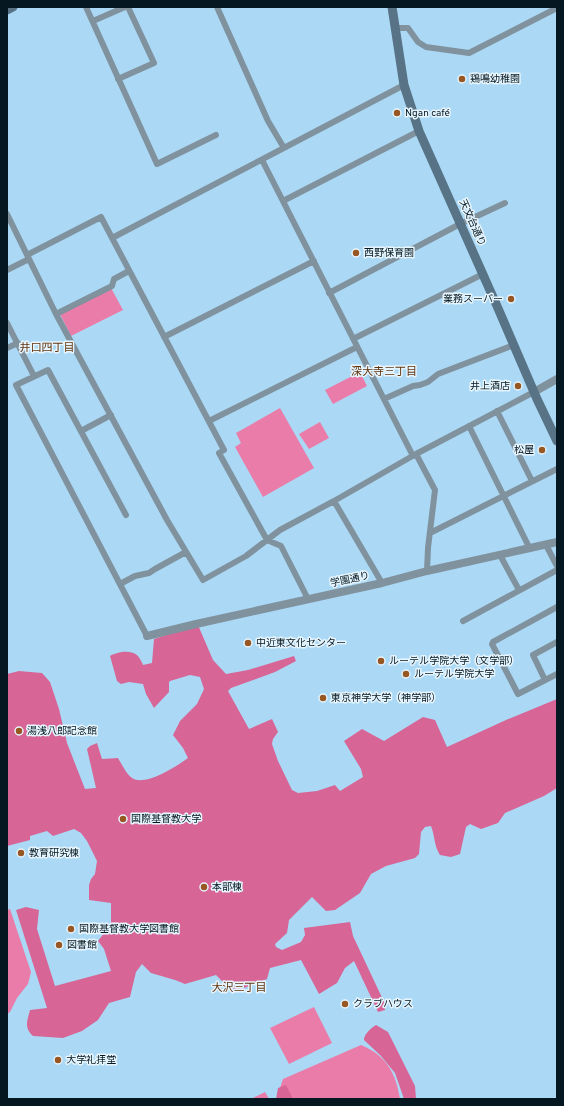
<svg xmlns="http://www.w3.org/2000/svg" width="564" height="1106" viewBox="0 0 564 1106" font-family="Overpass,'Noto Sans JP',sans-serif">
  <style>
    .green { fill: #ea7ca9 }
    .forest { fill: #d76596 }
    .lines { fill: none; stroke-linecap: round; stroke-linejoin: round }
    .minor { stroke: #80929e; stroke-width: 6 }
    .tertiary { stroke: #80929e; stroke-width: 8 }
    .secondary { stroke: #577385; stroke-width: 9 }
    .poi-dot { fill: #975622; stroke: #e7f5fe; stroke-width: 1.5 }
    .labels { text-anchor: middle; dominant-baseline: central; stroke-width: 3; stroke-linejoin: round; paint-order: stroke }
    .poi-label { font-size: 10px; fill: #051720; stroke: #e7f5fe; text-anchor: start }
    .street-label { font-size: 10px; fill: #051720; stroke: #e7f5fe }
    .neighbourhood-label { font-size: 11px; fill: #60340f; stroke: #e7f5fe }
  </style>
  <rect width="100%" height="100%" fill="#abd9f5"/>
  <!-- green -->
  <path class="green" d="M110 286 123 310 71 336 60 314Z
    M360 372 367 386 333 404 325 390Z
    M280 408 314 468 263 497 235 447 241 443 236 433Z
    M320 422 329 438 309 449 299 434Z
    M10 909 31 972 28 984 17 998 10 1012 7 1014V910Z
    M314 1007 332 1043 289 1064 270 1028Z
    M361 1045C386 1055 396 1073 400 1099H285L280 1088 283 1079Z
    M265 1092 269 1099H251Z"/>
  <!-- forest -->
  <path class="forest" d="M198 625 213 660 226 674 248 670 294 656 296 661 275 672 231 688 228 691 249 729 272 719 278 732 273 739 272 744 278 761 292 790 298 793 317 791 335 785 340 791 363 777 361 769 344 741 362 729 384 741 423 717 435 720 447 747 506 720 557 699V788L544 796 505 813 498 823 481 829 470 824 466 827 460 854 451 857 440 855C434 846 435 836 431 826L425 827 421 832 419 854 415 858 386 866 371 874 360 893 335 910 326 911 312 897 289 920 287 933 275 944 276 947 282 950 301 942 305 935 304 928 350 922 353 936 385 1004V1010L378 1012 354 961 345 968 337 983 319 994 301 960 270 968 267 979 239 990 228 987 216 975 185 984 175 980 151 973 142 964 136 972 130 997 109 1003 98 1020 82 1031 63 1038 33 1036C24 1027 27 1022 30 1010L47 1008 16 910 26 907 39 910 37 929 55 986 111 971 104 949 98 941 111 924V903L89 900V885L91 879 95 874 97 861 87 841 81 833 74 829 53 836 47 831 30 836V840L7 846V674L19 671 42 673 50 682 59 709 67 743 85 789 96 788 87 749 90 746 97 743 102 759 118 758C121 763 127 775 132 778 145 787 177 766 188 758L183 748 173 735 180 721 197 704 204 689 200 677 190 675 170 681 169 682V692L154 708 146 694 143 684 129 682 121 684 117 681 110 656C117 652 131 649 138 656 140 659 142 662 143 665L152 663 154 639Z
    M376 1025 388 1032 415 1086 416 1099H404L395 1073 381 1056 364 1040C364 1034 371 1028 376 1025Z
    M286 1085 293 1099H276L278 1088Z"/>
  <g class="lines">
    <!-- minor -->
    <path class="minor" d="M86 7 157 164 216 135
      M217 7 268 121 284 148
      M93 21 125 7
      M395 28H408L418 42 426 47 469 53 557 8
      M118 79 154 63 128 7
      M262 160 413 456
      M283 201 419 131
      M7 214 56 314 132 455 167 520 203 580 246 556 280 530 334 501 416 454 534 392
      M112 238 404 85
      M27 255 101 217 224 450 219 453 267 540 281 546 308 599
      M7 270 29 259
      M329 293 460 224 505 203
      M56 314 112 286 114 279 129 271
      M7 323 34 376
      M164 337 314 261
      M353 339 483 274
      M7 348 18 343
      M384 399 413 386 420 385 428 382 438 374 514 345
      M497 411 532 481
      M209 421 357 347
      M469 426 530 549
      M81 431 111 415
      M416 454 435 490 428 548 427 571
      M334 501 382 583
      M126 515 48 370 16 385 147 636
      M430 533 557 469
      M546 545 557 566
      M500 555 519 590
      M120 584 135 576 149 573 155 569 186 552
      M557 607 493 642 492 644 518 694 557 674
      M463 621 557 570
      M545 680 533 655 557 642"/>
    <!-- tertiary -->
    <path class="tertiary" d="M534 392 557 379
      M147 636 196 624 382 583 427 571 557 542"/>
    <!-- secondary -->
    <path class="secondary" d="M392 7 404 85 419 131 497 306 537 399 557 441
      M7 10 13 7"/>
  </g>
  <!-- markers -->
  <g class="poi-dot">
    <circle cx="462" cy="79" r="4"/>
    <circle cx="397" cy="113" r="4"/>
    <circle cx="356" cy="253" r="4"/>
    <circle cx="511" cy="299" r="4"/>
    <circle cx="518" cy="386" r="4"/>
    <circle cx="542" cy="450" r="4"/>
    <circle cx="248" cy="643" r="4"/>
    <circle cx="381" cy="661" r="4"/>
    <circle cx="406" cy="674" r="4"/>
    <circle cx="323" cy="698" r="4"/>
    <circle cx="19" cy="731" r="4"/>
    <circle cx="123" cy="819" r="4"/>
    <circle cx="21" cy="853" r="4"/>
    <circle cx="204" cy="887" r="4"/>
    <circle cx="71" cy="929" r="4"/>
    <circle cx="59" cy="945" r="4"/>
    <circle cx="345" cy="1004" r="4"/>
    <circle cx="58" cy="1060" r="4"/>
  </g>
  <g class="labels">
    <!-- poi labels -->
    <g class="poi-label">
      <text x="470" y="79">鶏鳴幼稚園</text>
      <text x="405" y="113">Ngan café</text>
      <text x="364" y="253">西野保育園</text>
      <text x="503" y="299" text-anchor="end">業務スーパー</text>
      <text x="510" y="386" text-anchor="end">井上酒店</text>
      <text x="534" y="450" text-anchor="end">松屋</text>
      <text x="256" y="643">中近東文化センター</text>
      <text x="389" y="661">ルーテル学院大学（文学部）</text>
      <text x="414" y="674">ルーテル学院大学</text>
      <text x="331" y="698">東京神学大学（神学部）</text>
      <text x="27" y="731">湯浅八郎記念館</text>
      <text x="131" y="819">国際基督教大学</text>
      <text x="29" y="853">教育研究棟</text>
      <text x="212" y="887">本部棟</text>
      <text x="79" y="929">国際基督教大学図書館</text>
      <text x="67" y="945">図書館</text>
      <text x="353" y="1004">クラブハウス</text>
      <text x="66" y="1060">大学礼拝堂</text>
    </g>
    <!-- street labels -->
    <g class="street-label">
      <text transform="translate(472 223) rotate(66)">天文台通り</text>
      <text transform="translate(350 580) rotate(-12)">学園通り</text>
    </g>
    <!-- neighbourhood labels -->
    <g class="neighbourhood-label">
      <text x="47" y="348">井口四丁目</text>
      <text x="384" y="372">深大寺三丁目</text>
      <text x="239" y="988">大沢三丁目</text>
    </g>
  </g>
  <!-- border -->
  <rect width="564" height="1106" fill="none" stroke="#051720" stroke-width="16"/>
</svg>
